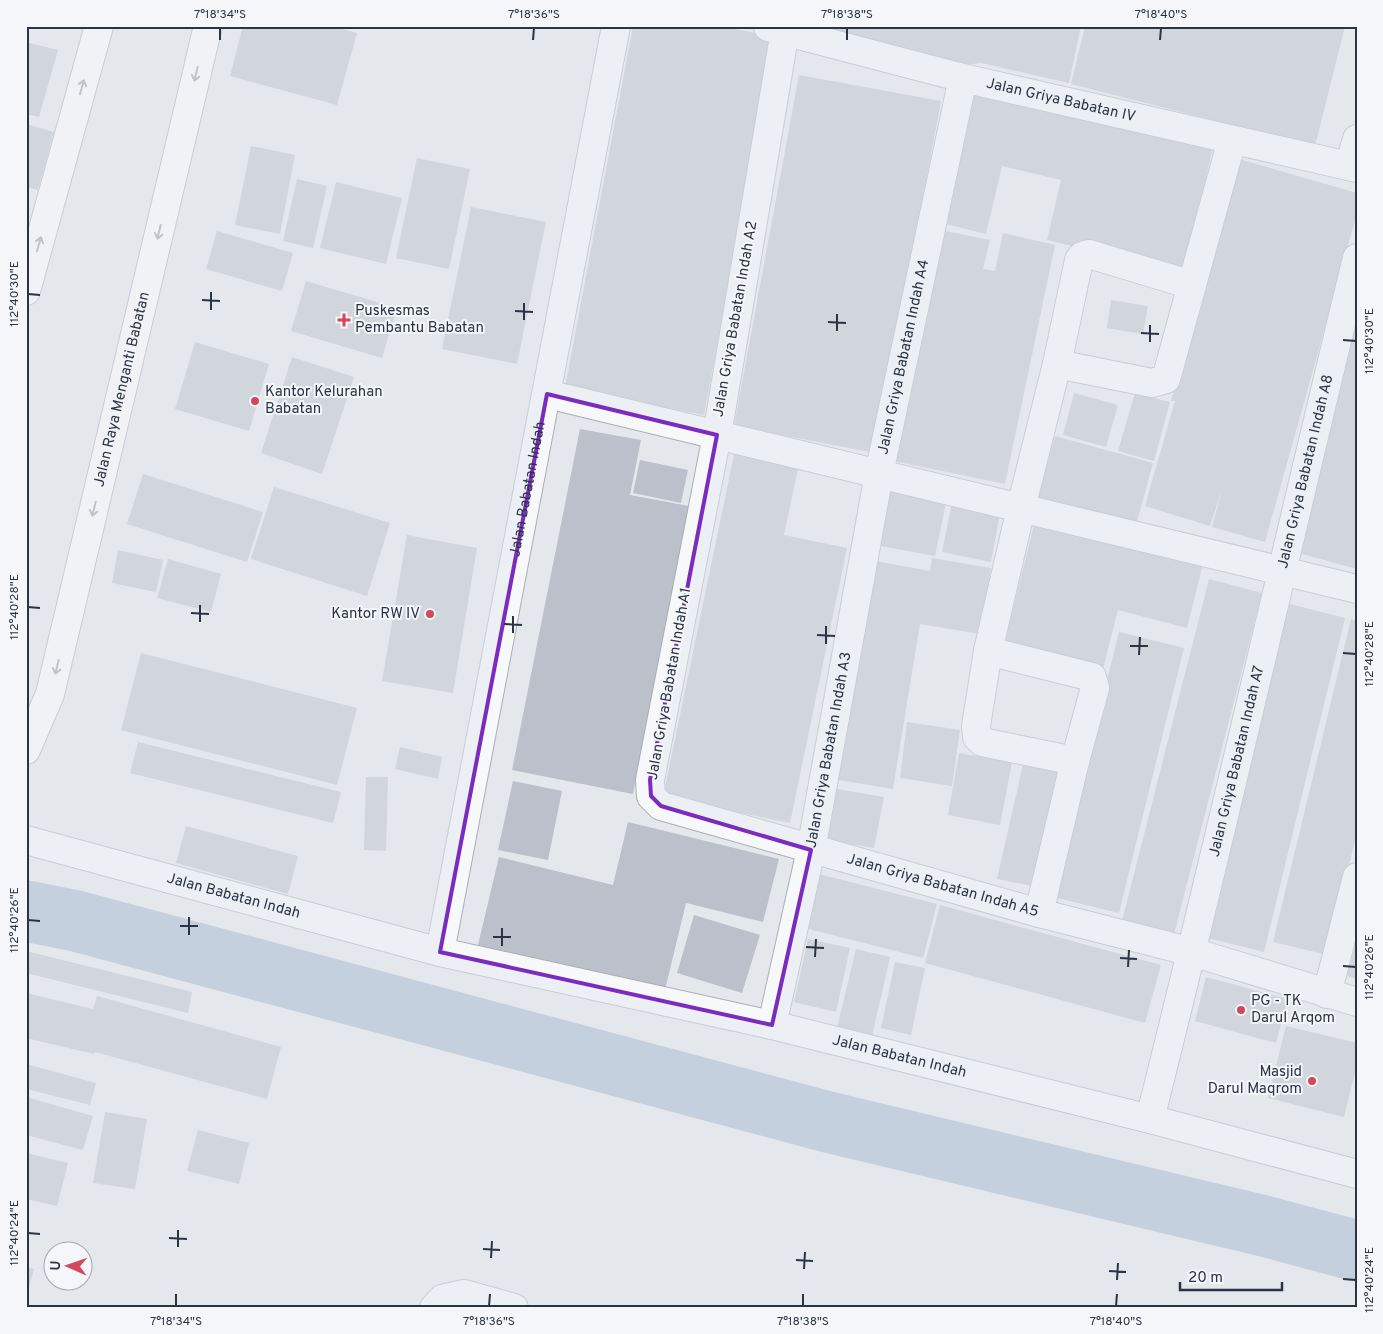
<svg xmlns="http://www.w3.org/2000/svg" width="1383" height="1334" viewBox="0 0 1383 1334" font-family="Overpass,sans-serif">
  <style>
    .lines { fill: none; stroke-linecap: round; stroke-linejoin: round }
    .river { stroke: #9fb4cc; stroke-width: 61 }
    .building { fill: #bbc0ca }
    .street-casing { stroke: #a9aeb7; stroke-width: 30 }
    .secondary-casing { stroke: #a9aeb7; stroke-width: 30 }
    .street { stroke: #f7f8fa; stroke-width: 28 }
    .secondary { stroke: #fff; stroke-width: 28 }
    .oneway { stroke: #959aa2 }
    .marked { fill: none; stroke: #7b2cbf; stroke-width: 4; stroke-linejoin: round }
    .ticks { fill: none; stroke: #2b3445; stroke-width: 2 }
    .poi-dot { fill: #d1495b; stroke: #f4f6f9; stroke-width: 2 }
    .labels { text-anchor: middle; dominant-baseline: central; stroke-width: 4; stroke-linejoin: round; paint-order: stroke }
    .street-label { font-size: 15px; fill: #2b3445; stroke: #f4f6f9 }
    .poi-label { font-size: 15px; fill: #2b3445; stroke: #f4f6f9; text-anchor: start }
    .neatline { fill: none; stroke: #2b3445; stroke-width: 2 }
    .ticks-label { font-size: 12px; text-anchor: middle; fill: #2b3445 }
  </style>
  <rect width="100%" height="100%" fill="#e4e7ec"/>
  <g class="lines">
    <!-- river -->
    <path class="river" d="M26 911 76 921 828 1122 1264 1226 1357 1251"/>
  </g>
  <!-- building -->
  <path class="building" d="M243 26H331L357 33 337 105 230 76Z
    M633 26H720L775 37 704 415 565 388Z
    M790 26H1081L1069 83 981 63 939 68Z
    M1085 26H1345L1315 146 1071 84Z
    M26 42 58 50 39 117 26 114Z
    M799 75 941 101 875 453 734 426Z
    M973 90 1213 147 1184 273 1047 240 1061 180 1002 166 986 234 942 223Z
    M26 124 54 132 38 190 26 187Z
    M251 146 295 155 280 234 235 225Z
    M417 158 470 169 449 269 396 258Z
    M1239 159 1357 193V213L1265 542 1212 527 1222 489 1210 526 1145 506 1175 401H1171Z
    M297 179 327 186 313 248 283 241Z
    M336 182 402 198 386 264 320 248Z
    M471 207 546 222 517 364 442 349Z
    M931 228 990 240 983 269 995 271 1003 233 1055 245 1005 484 884 459Z
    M217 231 293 253 282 291 206 269Z
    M306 281 397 308 382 358 291 331Z
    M1111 300 1148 306 1143 334 1107 328Z
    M1357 306V569L1291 551Z
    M195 342 269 364 249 431 175 409Z
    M292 357 354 377 322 474 261 453Z
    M1074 393 1118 405 1106 447 1063 435Z
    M1135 393 1170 402 1154 461 1118 451Z
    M580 429 641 440 630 495 689 506 633 794 512 770Z
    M1055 436 1153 463 1136 525 1038 498Z
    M736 445 800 459 784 535 847 548 790 823 663 797Z
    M640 460 688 470 681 503 633 493Z
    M143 474 263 512 247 562 127 524Z
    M274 487 390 523 367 596 251 559Z
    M880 490 946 503 935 556 870 544Z
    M952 503 1000 513 991 562 942 552Z
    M1035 521 1203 564 1187 628 1118 610 1102 673 1003 648Z
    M407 535 477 548 453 693 382 681Z
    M118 550 163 560 156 592 112 583Z
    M932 558 991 568 980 634 920 624 893 789 833 779 870 560 930 571Z
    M168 559 221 574 211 612 157 598Z
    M1209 579 1262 593 1172 942 1120 929Z
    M1282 602 1345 618 1264 952 1200 936Z
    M1351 619 1357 621V832L1328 955 1273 942Z
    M1119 632 1184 648 1119 913 1053 897Z
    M141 653 357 708 337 785 121 730Z
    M907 722 960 730 952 786 900 778Z
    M138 742 341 792 333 823 130 773Z
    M400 747 442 757 438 779 395 769Z
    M959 753 1012 762 1000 825 948 815Z
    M1025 756 1064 765 1037 887 997 879Z
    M366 777H388L386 851 364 850Z
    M513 781 562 791 548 860 498 850Z
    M831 788 884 797 874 848 822 839Z
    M628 822 779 859 763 922 686 903 664 994 477 949 499 857 613 885Z
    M186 826 298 856 288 894 176 863Z
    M819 874 937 904 923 958 805 928Z
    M940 905 1161 965 1145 1023 925 963Z
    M694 915 760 935 742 993 677 973Z
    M808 939 850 948 836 1012 794 1002Z
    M1356 943H1357V979L1347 976Z
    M856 949 890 957 872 1036 837 1028Z
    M26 951 192 992 188 1013 26 973Z
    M895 962 925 968 911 1035 881 1028Z
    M1206 977 1288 999 1276 1043 1195 1021Z
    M26 993 93 1009 97 996 281 1047 267 1099 95 1052 94 1054 26 1038Z
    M1286 1026 1357 1043V1064L1344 1117 1268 1098Z
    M26 1064 96 1083 90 1105 26 1089Z
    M26 1097 93 1116 83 1150 26 1135Z
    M105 1112 147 1119 135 1189 93 1183Z
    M198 1130 249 1143 239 1184 187 1171Z
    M26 1153 68 1163 57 1206 26 1199Z
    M26 1267 34 1269 27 1294H26Z"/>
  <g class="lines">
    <!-- street casing -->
    <g class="street-casing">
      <g id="street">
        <path id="s1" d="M768 27 963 78 1357 168"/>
        <path id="s2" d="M785 31 717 435 650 780 651 796 661 806 1039 913 1192 952 1357 1002"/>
        <path d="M1349 166 1357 139"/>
        <path d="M1057 364 1152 383 1166 379 1232 140"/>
        <path d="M547 394 1357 589"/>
        <path d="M988 651 1092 677 1095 688 1075 761 1039 913"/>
        <path d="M1075 761 982 742 977 737 976 726 988 651 1021 508 1057 364 1079 260 1082 256 1089 254 1192 285"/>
        <path id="s3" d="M26 840 440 952 772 1025 1150 1119 1357 1174"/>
        <path id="s4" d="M440 952 616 26"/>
        <path d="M1327 994 1357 877"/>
        <path id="s5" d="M772 1025 811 850 879 474 963 78"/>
        <path id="s6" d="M1150 1119C1222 833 1287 545 1357 258"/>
        <path d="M434 1308 442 1299 464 1294 514 1308"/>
      </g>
    </g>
    <!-- secondary casing -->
    <g class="secondary-casing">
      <g id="secondary">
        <path d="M26 291 99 26"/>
        <path id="s7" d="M26 750 50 694 208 26"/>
      </g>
    </g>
    <!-- street -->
    <use href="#street" class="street"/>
    <!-- secondary -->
    <use href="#secondary" class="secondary"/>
  </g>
  <!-- one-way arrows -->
  <defs><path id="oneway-shaft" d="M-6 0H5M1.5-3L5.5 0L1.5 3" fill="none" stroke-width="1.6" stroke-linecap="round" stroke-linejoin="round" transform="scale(1.25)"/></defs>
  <g class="oneway">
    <use href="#oneway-shaft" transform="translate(196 74) rotate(103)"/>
    <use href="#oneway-shaft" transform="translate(82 87) rotate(-74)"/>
    <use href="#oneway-shaft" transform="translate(159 232) rotate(103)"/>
    <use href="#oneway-shaft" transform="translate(39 244) rotate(-74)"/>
    <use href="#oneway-shaft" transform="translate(94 509) rotate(103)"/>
    <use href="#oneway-shaft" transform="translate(57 667) rotate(103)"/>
  </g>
  <!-- marked area -->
  <path d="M0 0H1383V1334H0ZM547 394 717 435 650 780 651 796 661 806 811 850 772 1025 440 952Z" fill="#e4e7ec" fill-opacity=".55" fill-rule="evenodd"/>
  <path class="marked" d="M547 394 717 435 650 780 651 796 661 806 811 850 772 1025 440 952Z"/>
  <!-- ticks -->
  <path class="ticks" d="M220 40V28M533 40 534 28M847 40V28M1160 40 1161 28M28 294 40 295M202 300 220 301M211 310V292M515 311 533 312M524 320V303M828 322 846 323M837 331V314M1141 333 1159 334M1343 340 1356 341M1150 342V325M28 607 40 608M191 613 209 614M200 622V605M504 624 522 625M513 633V616M817 635 835 636M826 644V626M1130 646H1148M1343 653 1356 654M1139 655 1140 637M28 920 40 921M180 926H198M189 935V917M493 937H511M502 946V928M806 947 824 948M815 957 816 939M1120 958 1137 959M1343 966 1356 967M1128 967 1129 950M28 1233 40 1234M169 1238 187 1239M178 1247V1230M483 1249 500 1250M491 1258 492 1241M796 1260 813 1261M804 1269 805 1252M1109 1271 1126 1272M1343 1279 1356 1280M1117 1280 1118 1263M176 1306V1294M489 1306 490 1294M803 1306V1294M1116 1306 1117 1294"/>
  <!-- markers -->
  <g class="poi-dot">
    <path d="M341.5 312.5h5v5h5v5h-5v5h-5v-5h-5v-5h5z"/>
    <circle cx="255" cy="401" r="5"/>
    <circle cx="430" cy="614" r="5"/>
    <circle cx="1241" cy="1010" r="5"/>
    <circle cx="1312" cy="1081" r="5"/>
  </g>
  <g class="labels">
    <!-- street labels -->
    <g class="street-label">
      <text stroke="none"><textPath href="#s1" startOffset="302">Jalan Griya Babatan IV</textPath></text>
      <text transform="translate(736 319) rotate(-80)">Jalan Griya Babatan Indah A2</text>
      <text stroke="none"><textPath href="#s5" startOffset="681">Jalan Griya Babatan Indah A4</textPath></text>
      <text stroke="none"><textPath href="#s7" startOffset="374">Jalan Raya Menganti Babatan</textPath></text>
      <text stroke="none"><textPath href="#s6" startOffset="666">Jalan Griya Babatan Indah A8</textPath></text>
      <text stroke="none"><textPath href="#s4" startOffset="471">Jalan Babatan Indah</textPath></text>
      <text transform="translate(670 684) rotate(-80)">Jalan Griya Babatan Indah A1</text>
      <text stroke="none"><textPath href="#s5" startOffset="281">Jalan Griya Babatan Indah A3</textPath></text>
      <text stroke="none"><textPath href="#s6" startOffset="368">Jalan Griya Babatan Indah A7</textPath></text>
      <text stroke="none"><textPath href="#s2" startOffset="1084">Jalan Griya Babatan Indah A5</textPath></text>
      <text stroke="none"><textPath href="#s3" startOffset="215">Jalan Babatan Indah</textPath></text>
      <text stroke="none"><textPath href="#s3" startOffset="900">Jalan Babatan Indah</textPath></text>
    </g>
    <!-- poi labels -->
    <g class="poi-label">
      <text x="355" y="311">Puskesmas<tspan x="355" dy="17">Pembantu Babatan</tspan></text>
      <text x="265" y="392">Kantor Kelurahan<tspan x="265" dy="17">Babatan</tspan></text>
      <text x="420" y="614" text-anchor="end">Kantor RW IV</text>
      <text x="1251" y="1001">PG - TK<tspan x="1251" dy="17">Darul Arqom</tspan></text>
      <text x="1302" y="1072" text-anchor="end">Masjid<tspan x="1302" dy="17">Darul Maqrom</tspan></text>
    </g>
  </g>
  <!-- border -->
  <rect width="1383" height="1334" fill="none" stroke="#f4f6f9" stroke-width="55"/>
  <!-- north arrow -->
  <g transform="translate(68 1266) rotate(272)"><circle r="24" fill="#f4f6f9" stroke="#a4a8b1"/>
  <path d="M0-4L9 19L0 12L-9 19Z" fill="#d1495b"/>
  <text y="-8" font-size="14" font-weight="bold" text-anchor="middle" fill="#2b3445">U</text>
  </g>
  <!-- scale -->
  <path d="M1180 1282v8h102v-8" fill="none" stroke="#2b3445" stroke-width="2.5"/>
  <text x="1188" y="1282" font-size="15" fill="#2b3445" stroke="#f4f6f9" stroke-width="4" paint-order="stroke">20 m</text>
  <rect x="28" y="28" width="1328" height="1278" class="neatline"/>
  <g class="ticks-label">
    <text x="220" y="18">7°18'34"S</text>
    <text x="534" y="18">7°18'36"S</text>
    <text x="847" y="18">7°18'38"S</text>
    <text x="1161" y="18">7°18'40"S</text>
    <text transform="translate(14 294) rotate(-90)" y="4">112°40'30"E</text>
    <text transform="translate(1369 341) rotate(-90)" y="4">112°40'30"E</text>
    <text transform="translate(14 607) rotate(-90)" y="4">112°40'28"E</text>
    <text transform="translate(1369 654) rotate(-90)" y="4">112°40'28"E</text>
    <text transform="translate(14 920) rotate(-90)" y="4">112°40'26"E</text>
    <text transform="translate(1369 967) rotate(-90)" y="4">112°40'26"E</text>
    <text transform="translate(14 1233) rotate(-90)" y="4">112°40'24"E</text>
    <text transform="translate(1369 1280) rotate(-90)" y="4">112°40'24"E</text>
    <text x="176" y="1325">7°18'34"S</text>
    <text x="489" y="1325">7°18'36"S</text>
    <text x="803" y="1325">7°18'38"S</text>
    <text x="1116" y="1325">7°18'40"S</text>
  </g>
</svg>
